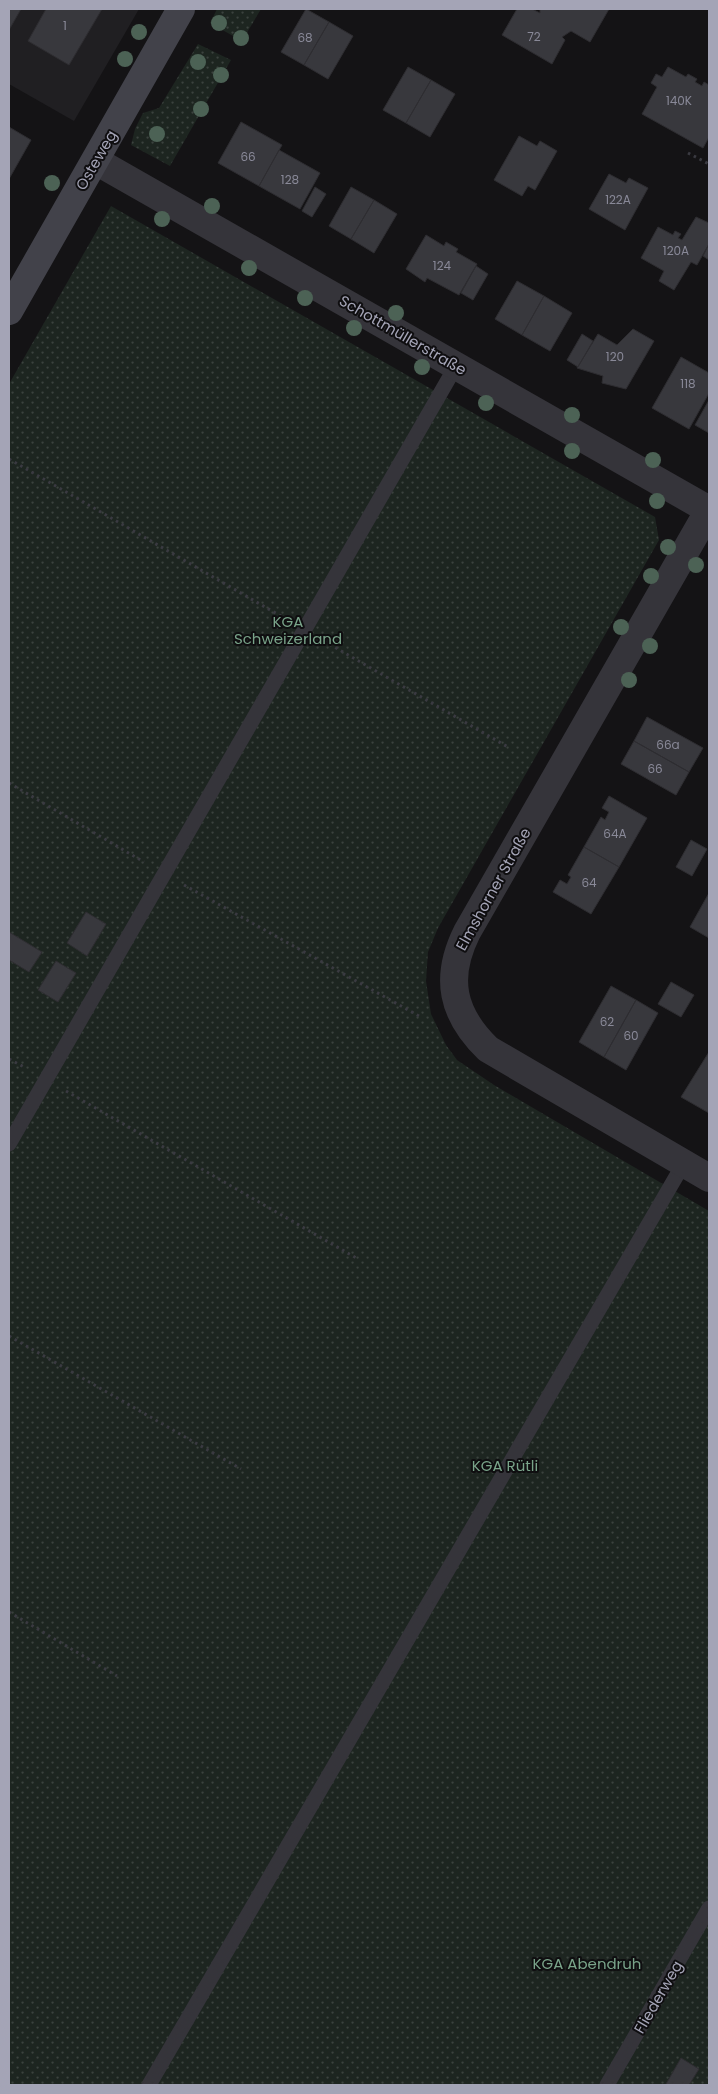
<svg xmlns="http://www.w3.org/2000/svg" width="718" height="2094" viewBox="0 0 718 2094" font-family="Poppins,sans-serif">
  <style>
    .built { fill: #201f22 }
    .grass { fill: url(#grass-dots) }
    .building { fill: #38383d; stroke: #2e2d31 }
    .lines { fill: none; stroke-linecap: round; stroke-linejoin: round }
    .path { stroke: #3a3a41; stroke-width: 3; stroke-dasharray: 2.5 4; stroke-linecap: butt }
    .lane { stroke: #35343a; stroke-width: 15 }
    .street { stroke: #35343a; stroke-width: 28 }
    .secondary { stroke: #42424a; stroke-width: 28 }
    .tree { fill: #4c6255 }
    .labels { text-anchor: middle; dominant-baseline: central; stroke-width: 4; stroke-linejoin: round; paint-order: stroke }
    .number-label { font-size: 12px; fill: #898998 }
    .street-label { font-size: 15px; fill: #a4a4b6; stroke: #0f0e10 }
    .park-label { font-size: 15px; fill: #79a389; stroke: #0f0e10 }
  </style>
  <defs>
    <pattern id="grass-dots" width="8" height="8" patternUnits="userSpaceOnUse" patternTransform="scale(1.25)"><rect width="8" height="8" fill="#1d2520"/><path d="M2 2h.1M6 6h.1" fill="none" stroke="#3b423e" stroke-width="1.8" stroke-linecap="round"/></pattern>
  </defs>
  <rect width="100%" height="100%" fill="#141315"/>
  <!-- built -->
  <path class="built" d="M9 9H139L74 121 9 84Z"/>
  <!-- grass -->
  <path class="grass" d="M217 9H261L242 41 210 23Z
    M198 44 231 60 170 166 131 145 135 129 143 113 159 108Z
    M111 206 655 517 659 540 438 928 428 952 426 981 431 1014 446 1045 457 1060 494 1085 709 1211V2085H9V384Z"/>
  <!-- building -->
  <path class="building" d="M9 9H21L9 30Z
    M46 9H102L69 65 28 41Z
    M306 9 329 22 304 65 281 52Z
    M517 9H532L540 13V9H609L590 42 571 31 562 37 565 40 552 64 502 35Z
    M329 22 353 36 328 79 304 65Z
    M408 67 431 80 406 123 383 110Z
    M668 67 686 77 688 74 697 79 695 82 702 86 704 82 709 85V137L703 148 642 114 657 87 651 83 656 74 662 77Z
    M431 80 455 94 430 137 406 123Z
    M241 122 282 145 259 186 218 163Z
    M9 127 31 140 9 179Z
    M519 136 537 146 540 141 557 151 535 190 528 186 522 196 494 180Z
    M279 150 320 173 300 209 259 186Z
    M609 174 626 183 629 178 648 188 625 230 589 209Z
    M315 187 326 194 312 217 302 211Z
    M351 187 374 200 351 239 329 226Z
    M374 200 397 214 374 253 351 239Z
    M696 217 709 223V244L697 265 691 262 674 290 659 281 664 271 641 258 658 227 673 235 675 231 681 234 678 238 682 240Z
    M426 235 444 246 446 242 458 249 456 252 477 264 459 295 427 278 425 282 406 269Z
    M709 244V260L703 256Z
    M476 266 488 274 473 300 461 293Z
    M517 281 544 296 522 335 495 319Z
    M544 296 572 313 550 351 522 335Z
    M633 329 654 341 626 389 602 383 603 376 577 368 598 334 617 345Z
    M582 334 593 341 578 367 567 360Z
    M681 357 709 373V393L689 429 652 408Z
    M709 400V433L695 425Z
    M647 717 703 748 689 772 634 741Z
    M634 741 689 772 676 795 621 764Z
    M609 796 647 818 619 867 584 847 601 817 605 820 609 812 602 808Z
    M691 840 707 849 692 876 676 867Z
    M584 847 619 867 591 914 553 892 560 880 567 884 571 877 568 875Z
    M709 893V938L690 927Z
    M86 912 106 924 87 956 67 943Z
    M9 932 42 952 29 972 9 960Z
    M56 961 76 973 58 1002 38 990Z
    M671 982 694 995 681 1017 658 1004Z
    M611 986 636 1000 604 1057 579 1042Z
    M636 1000 658 1013 626 1070 604 1057Z
    M709 1052V1113L681 1097Z
    M681 2058 699 2069 689 2085H668L666 2084Z"/>
  <g class="lines">
    <!-- path -->
    <path class="path" d="M688 153 709 164
      M9 459 284 618
      M324 641 508 747
      M9 783 144 862
      M184 885 419 1016
      M9 1059 26 1068
      M66 1091 358 1259
      M9 1336 241 1469
      M9 1612 117 1676"/>
    <!-- lane -->
    <path class="lane" d="M9 1144 456 366
      M149 2085 684 1163
      M607 2085 709 1908"/>
    <!-- street -->
    <path class="street" d="M96 161 709 510
      M709 510 467 932C444 978 452 1014 488 1049L709 1178"/>
    <!-- secondary -->
    <path class="secondary" d="M9 311 181 9"/>
  </g>
  <!-- trees -->
  <g class="tree">
    <circle cx="219" cy="23" r="8"/>
    <circle cx="139" cy="32" r="8"/>
    <circle cx="241" cy="38" r="8"/>
    <circle cx="125" cy="59" r="8"/>
    <circle cx="198" cy="62" r="8"/>
    <circle cx="221" cy="75" r="8"/>
    <circle cx="201" cy="109" r="8"/>
    <circle cx="157" cy="134" r="8"/>
    <circle cx="52" cy="183" r="8"/>
    <circle cx="212" cy="206" r="8"/>
    <circle cx="162" cy="219" r="8"/>
    <circle cx="249" cy="268" r="8"/>
    <circle cx="305" cy="298" r="8"/>
    <circle cx="396" cy="313" r="8"/>
    <circle cx="354" cy="328" r="8"/>
    <circle cx="422" cy="367" r="8"/>
    <circle cx="486" cy="403" r="8"/>
    <circle cx="572" cy="415" r="8"/>
    <circle cx="572" cy="451" r="8"/>
    <circle cx="653" cy="460" r="8"/>
    <circle cx="657" cy="501" r="8"/>
    <circle cx="668" cy="547" r="8"/>
    <circle cx="696" cy="565" r="8"/>
    <circle cx="651" cy="576" r="8"/>
    <circle cx="621" cy="627" r="8"/>
    <circle cx="650" cy="646" r="8"/>
    <circle cx="629" cy="680" r="8"/>
  </g>
  <g class="labels">
    <!-- number labels -->
    <g class="number-label">
      <text x="65" y="25">1</text>
      <text x="534" y="36">72</text>
      <text x="305" y="37">68</text>
      <text x="679" y="100">140K</text>
      <text x="248" y="156">66</text>
      <text x="290" y="179">128</text>
      <text x="618" y="199">122A</text>
      <text x="676" y="250">120A</text>
      <text x="442" y="265">124</text>
      <text x="615" y="356">120</text>
      <text x="688" y="383">118</text>
      <text x="668" y="744">66a</text>
      <text x="655" y="768">66</text>
      <text x="615" y="833">64A</text>
      <text x="589" y="882">64</text>
      <text x="607" y="1021">62</text>
      <text x="631" y="1035">60</text>
    </g>
    <!-- street labels -->
    <g class="street-label">
      <text transform="translate(96 160) rotate(-60)">Osteweg</text>
      <text transform="translate(403 335) rotate(30)">Schottmüllerstraße</text>
      <text transform="translate(493 889) rotate(-61)">Elmshorner Straße</text>
      <text transform="translate(658 1997) rotate(-60)">Fliederweg</text>
    </g>
    <!-- park labels -->
    <g class="park-label">
      <text x="288" y="621">KGA<tspan x="288" dy="17">Schweizerland</tspan></text>
      <text x="505" y="1465">KGA Rütli</text>
      <text x="587" y="1963">KGA Abendruh</text>
    </g>
  </g>
  <!-- border -->
  <rect width="718" height="2094" fill="none" stroke="#a4a4b6" stroke-width="20"/>
</svg>
